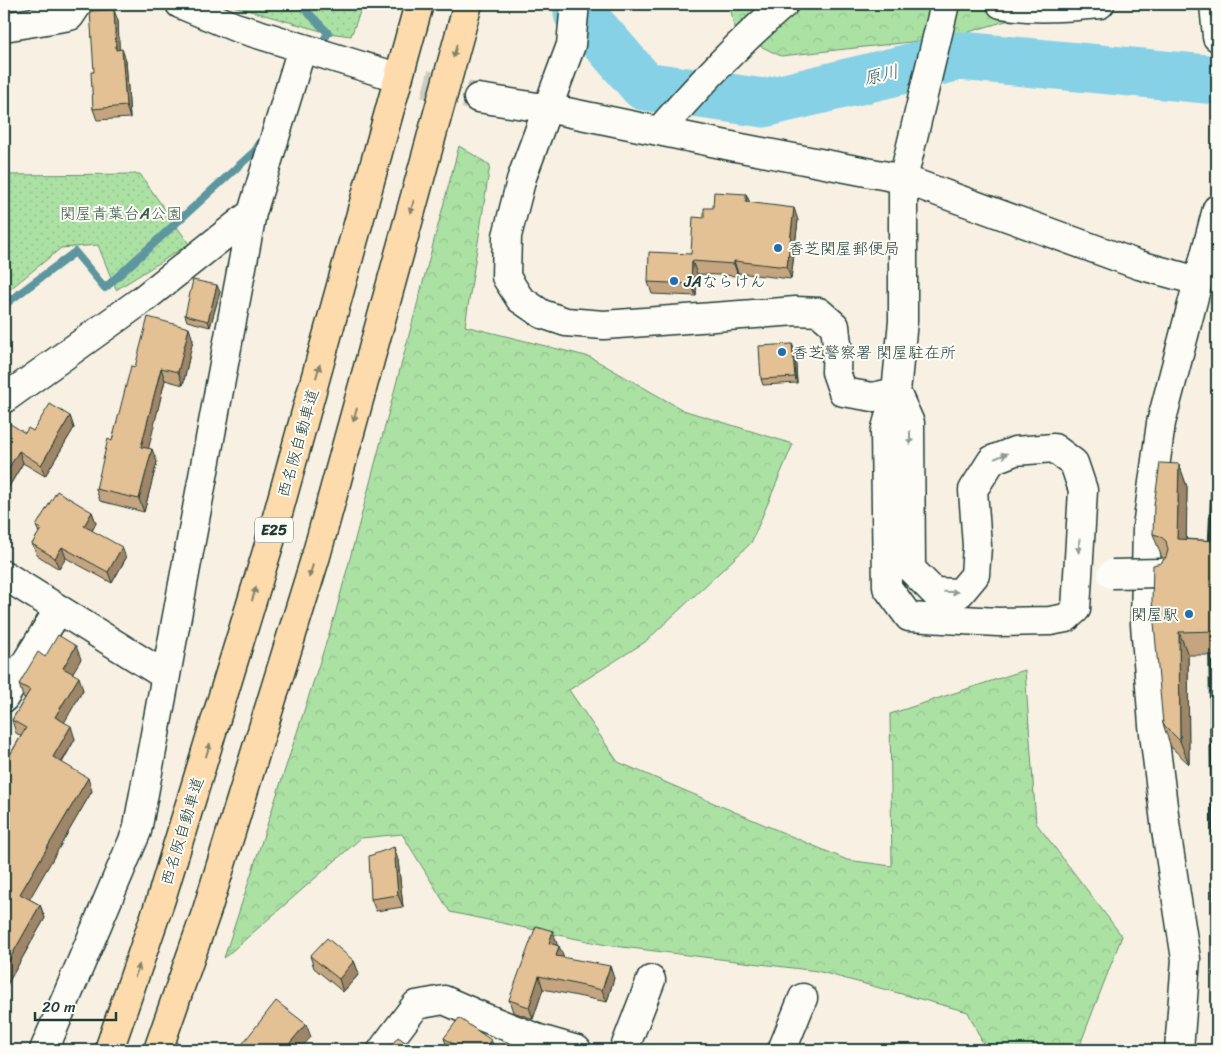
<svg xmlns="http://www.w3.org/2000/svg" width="1221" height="1054" viewBox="0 0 1221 1054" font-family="Sriracha,'Klee One',sans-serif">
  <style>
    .grass { fill: url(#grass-dots); stroke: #668f6c }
    .forest { fill: url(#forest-crowns); stroke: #668f6c }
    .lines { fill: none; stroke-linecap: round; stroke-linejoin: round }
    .stream { stroke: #5d969f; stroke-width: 8 }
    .river { stroke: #86d1e6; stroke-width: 49 }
    .minor-tunnel { stroke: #cdccc0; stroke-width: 28; stroke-dasharray: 28 14; stroke-linecap: butt }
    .minor-casing { stroke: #1f3d34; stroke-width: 31 }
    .highway-casing { stroke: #1f3d34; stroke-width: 31 }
    .minor { stroke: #fdfcf7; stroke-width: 28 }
    .highway { stroke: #fedbac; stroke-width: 28 }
    .rail { stroke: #1f3d34; stroke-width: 4 }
    .minor-bridge-casing { stroke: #1f3d34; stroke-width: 31; stroke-linecap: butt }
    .minor-bridge { stroke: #fdfcf7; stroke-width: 28 }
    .wall { fill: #c4a580; stroke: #1f3d34 }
    .shaded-wall { fill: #a08668; stroke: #1f3d34 }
    .building { fill: #e4c095; stroke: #1f3d34 }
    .oneway { fill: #83846a }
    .oneway2 { fill: #8e9c96 }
    .poi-dot { fill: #1f6fb2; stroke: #fdfcf7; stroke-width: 2 }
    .labels { text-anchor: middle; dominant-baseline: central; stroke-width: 4; stroke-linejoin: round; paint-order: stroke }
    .shield { fill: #fdfcf7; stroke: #62766e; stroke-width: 1 }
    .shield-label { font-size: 15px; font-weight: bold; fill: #1f3d34 }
    .park-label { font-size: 16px; fill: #3b5e4a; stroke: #fdfcf7 }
    .poi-label { font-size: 16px; fill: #1f3d34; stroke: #fdfcf7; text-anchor: start }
    .street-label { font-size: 16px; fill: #1f3d34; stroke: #fdfcf7 }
    .water-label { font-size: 18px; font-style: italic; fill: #396260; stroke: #fdfcf7 }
  </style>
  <defs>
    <pattern id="grass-dots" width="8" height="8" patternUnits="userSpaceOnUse" patternTransform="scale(1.25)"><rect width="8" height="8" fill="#ace1a4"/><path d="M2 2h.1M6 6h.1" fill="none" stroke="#94c28e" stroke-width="1.8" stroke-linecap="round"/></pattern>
    <pattern id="forest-crowns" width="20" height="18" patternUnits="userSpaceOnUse" patternTransform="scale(1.25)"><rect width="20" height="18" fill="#ace1a4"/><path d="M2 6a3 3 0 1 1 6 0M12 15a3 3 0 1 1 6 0" fill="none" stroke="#94c28e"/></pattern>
  </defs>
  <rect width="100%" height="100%" fill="#f8f0e3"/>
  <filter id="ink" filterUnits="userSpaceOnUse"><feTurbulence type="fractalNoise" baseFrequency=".02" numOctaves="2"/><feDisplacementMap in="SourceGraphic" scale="10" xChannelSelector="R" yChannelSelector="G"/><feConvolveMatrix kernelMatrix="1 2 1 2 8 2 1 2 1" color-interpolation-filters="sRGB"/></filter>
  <g filter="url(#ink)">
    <!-- grass -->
    <path class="grass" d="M226 4H363L351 36 328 33Z
      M140 174 189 244 116 290 98 245 61 248 4 294V175Z"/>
    <!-- forest -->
    <path class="forest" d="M730 4H1064L948 38 781 56 735 34Z
      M459 146 490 165 465 326 590 357 683 410 793 444 751 543 645 642 569 690 618 762 847 860 892 866 890 714 1025 670 1036 823 1122 936 1081 1042 1086 1050H986L968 1012 817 971 606 945 450 912 402 834 361 838 224 958 335 615Z"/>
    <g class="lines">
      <!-- stream -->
      <path class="stream" d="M300 4 328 33 319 48
        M4 305 75 252 105 288 255 151 263 138"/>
      <!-- river -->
      <path class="river" d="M578 13 582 15 644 86 764 103 960 56 1217 80"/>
      <!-- minor-tunnel -->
      <path class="minor-tunnel" d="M384 73 478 98"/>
      <!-- minor casing -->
      <g class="minor-casing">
        <path id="minor" d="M180 4 235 27 384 73
          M575 4 571 45 522 177 507 236 506 277 520 299 542 314 566 322 604 325 796 311 819 312 835 326 837 344 836 372 843 392 873 397 896 392
          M1001 4C1034 10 1067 7 1100 4
          M1214 4 1217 37
          M4 27 70 16 78 4
          M478 98 557 110 736 147 903 179 1139 265 1198 281
          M659 131C698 86 739 42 784 4
          M896 392 910 423 911 569 934 592 960 593 975 575 977 546 973 490 992 460 1015 451 1054 448 1074 463 1083 490 1076 609 1066 618 1050 621 998 622 909 617 887 587 885 432 896 392 903 321V179L945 4
          M4 399 142 300 252 213 302 48
          M4 575 166 676
          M4 698 59 609
          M44 1050 137 831 252 213
          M382 1050 416 1005 444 1000 483 1017 539 1039 577 1050
          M624 1050 651 980
          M782 1050 803 998
          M1179 1050 1186 959 1166 830 1153 725 1145 624 1147 527 1161 423 1217 209"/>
      </g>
      <!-- highway casing -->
      <g class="highway-casing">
        <path id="highway" d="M109 1050 161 899 272 535 419 4
          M158 1050 207 910 316 556 468 4"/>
      </g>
      <!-- minor -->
      <use href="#minor" class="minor"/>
      <!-- highway -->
      <use href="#highway" class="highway"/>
      <!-- rail -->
      <path class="rail" d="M1209 555 1215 439 1217 424
        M1210 640 1216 1050"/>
      <!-- minor-bridge casing -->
      <g class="minor-bridge-casing">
        <path id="minor-bridge" d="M1112 574 1161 573"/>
      </g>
      <!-- minor-bridge -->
      <use href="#minor-bridge" class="minor-bridge"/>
    </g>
    <!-- wall -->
    <path class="wall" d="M118 21 119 50 126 60 130 118 97 120 93 109 94 72Z
      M746 194 750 203 798 220 791 279 738 273V276L697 274 696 296 652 294 648 282 691 254 713 208Z
      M220 292 210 327 187 321 185 315Z
      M193 340 183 385 165 380 148 448 157 462 144 512 100 501 96 489 112 441 135 367Z
      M795 350 797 383 763 385 761 379Z
      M70 416 74 428 45 476 23 463 4 495 25 433 33 431Z
      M1179 464 1187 487 1186 539 1217 541V655H1188L1189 764 1171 747 1163 724 1161 563 1165 558H1162L1153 534Z
      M92 512 96 523 92 531 126 558 112 583 66 558 59 569 37 555 32 544 39 533 36 526Z
      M45 657 81 659 72 673 83 690 64 722 75 739 62 763 92 791 29 899 40 905 45 918 4 990V765L21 736 16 733 12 720 25 698 23 697 19 684Z
      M398 860 403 907 376 911 371 899Z
      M557 944V945L563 958 614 978 607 1002 543 989 533 1019 513 1012 509 1000Z
      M310 956 354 961 359 974 343 992 314 968Z
      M444 1038 491 1040 495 1050H448Z"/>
    <!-- shaded-wall -->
    <path class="shaded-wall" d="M114 10 118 21 120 61 116 50Z
      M122 49 126 60 130 118 126 106Z
      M4 177 6 183 4 212Z
      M746 194 751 206 746 202Z
      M794 208 798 220 791 279 787 267Z
      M692 261 697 274 696 296 691 284Z
      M734 261 738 273V276L734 264Z
      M217 285 220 292 210 327 208 321Z
      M189 328 193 340 183 385 178 372Z
      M792 344 795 350 797 383 795 377Z
      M161 368 165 380 146 459 141 447Z
      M70 416 74 428 45 476 41 465Z
      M152 449 157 462 144 512 139 499Z
      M19 451 23 463 4 495V476Z
      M1179 464 1187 487 1186 563 1177 539Z
      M92 512 96 523 88 538 84 526Z
      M62 547 66 558 59 569 55 558Z
      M122 547 126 558 112 583 108 572Z
      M1179 632 1188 655 1189 764 1180 741Z
      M76 646 81 659 68 681 63 668Z
      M79 677 83 690 60 730 55 717Z
      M71 726 75 739 57 770 53 757Z
      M88 778 92 791 25 907 20 894Z
      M394 847 398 860 403 907 398 895Z
      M40 905 45 918 4 990V969Z
      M553 931 557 944 554 955 549 943Z
      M559 946 564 958 556 956Z
      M354 961 359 974 343 992 339 979Z
      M610 966 614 978 607 1002 602 990Z
      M539 976 543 989 533 1019 529 1007Z
      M306 1024 311 1037 299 1050H284Z
      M491 1040 495 1050H482Z"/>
    <!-- building -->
    <path class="building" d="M114 10 116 50 122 49 126 106 93 109 91 72H94L90 11Z
      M714 192 746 194V202L794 208 787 267 734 261V264L692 261 691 284 648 282 649 252 691 254 693 217 704 218V208H713Z
      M193 280 217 285 208 321 185 315Z
      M148 317 189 328 178 372 161 368 141 447 152 449 139 499 96 489 108 439 112 441 131 366 135 367Z
      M792 344 795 377 761 379 759 346Z
      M50 404 70 416 41 465 19 451 4 476V420L25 433 28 428 33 431Z
      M1160 463 1179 464 1177 539 1217 541V631L1179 632 1180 741 1163 724 1152 600 1153 565 1161 563 1166 557 1168 550 1166 541 1160 536 1153 534 1154 505Z
      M57 491 92 512 84 526 122 547 108 572 62 547 55 558 32 544 41 529 36 526Z
      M58 635 76 646 63 668 79 677 55 717 71 726 53 757 88 778 20 894 40 905 4 969V765L26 728 12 720 30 690 19 684 38 652 45 657Z
      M394 847 398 895 371 899 369 856Z
      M536 926 553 931 549 943 559 946 556 956 610 966 602 990 539 976 529 1007 509 1000Z
      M327 938 354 961 339 979 310 956Z
      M276 1001 306 1024 284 1050H245L240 1047Z
      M459 1018 491 1040 482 1050H463L444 1038Z
      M398 1037 417 1050H386L390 1047Z"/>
    <!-- one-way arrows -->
    <defs><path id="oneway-solid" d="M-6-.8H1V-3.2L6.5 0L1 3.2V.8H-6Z" transform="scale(1.25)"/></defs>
    <g class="oneway">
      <use href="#oneway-solid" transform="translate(455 51) rotate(105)"/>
      <use href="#oneway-solid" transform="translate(412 207) rotate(105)"/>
      <use href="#oneway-solid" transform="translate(318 371) rotate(-74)"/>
      <use href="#oneway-solid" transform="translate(355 415) rotate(106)"/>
      <use href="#oneway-solid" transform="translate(311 571) rotate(107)"/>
      <use href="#oneway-solid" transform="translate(254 594) rotate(-73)"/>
      <use href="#oneway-solid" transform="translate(208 750) rotate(-73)"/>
      <use href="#oneway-solid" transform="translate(137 971) rotate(-71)"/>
    </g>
    <g class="oneway2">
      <use href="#oneway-solid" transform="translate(910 438) rotate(90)"/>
      <use href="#oneway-solid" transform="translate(1001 456) rotate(-22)"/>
      <use href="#oneway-solid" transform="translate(1079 546) rotate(94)"/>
      <use href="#oneway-solid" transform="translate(951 592) rotate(2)"/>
    </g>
  </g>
  <!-- markers -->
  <g class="poi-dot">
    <circle cx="778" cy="248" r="5"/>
    <circle cx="674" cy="281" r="5"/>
    <circle cx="782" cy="352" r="5"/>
    <circle cx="1189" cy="614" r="5"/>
  </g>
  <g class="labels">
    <!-- shield labels -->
    <rect class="shield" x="255" y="517.5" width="38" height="25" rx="4"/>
    <g class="shield-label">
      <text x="274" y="530">E25</text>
    </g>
    <!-- park labels -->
    <g class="park-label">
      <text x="121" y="213">関屋青葉台A公園</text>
    </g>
    <!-- poi labels -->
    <g class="poi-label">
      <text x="788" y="248">香芝関屋郵便局</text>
      <text x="684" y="281">JAならけん</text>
      <text x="792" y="352">香芝警察署 関屋駐在所</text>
      <text x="1179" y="614" text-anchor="end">関屋駅</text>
    </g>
    <!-- street labels -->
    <g class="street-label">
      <text transform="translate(298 443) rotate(-74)">西名阪自動車道</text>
      <text transform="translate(182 831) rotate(-73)">西名阪自動車道</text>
    </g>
    <!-- water labels -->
    <g class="water-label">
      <text transform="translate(881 75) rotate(-13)">原川</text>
    </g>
  </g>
  <!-- margin -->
  <rect width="1221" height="1054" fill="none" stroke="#fdfcf7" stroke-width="20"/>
  <rect x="10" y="10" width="1201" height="1034" fill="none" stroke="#1f3d34" stroke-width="2" filter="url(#ink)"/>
  <!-- scale -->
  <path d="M35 1012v8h81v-8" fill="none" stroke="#1f3d34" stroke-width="2.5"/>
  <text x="42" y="1012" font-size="15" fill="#1f3d34" stroke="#fdfcf7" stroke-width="4" paint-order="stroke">20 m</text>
</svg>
